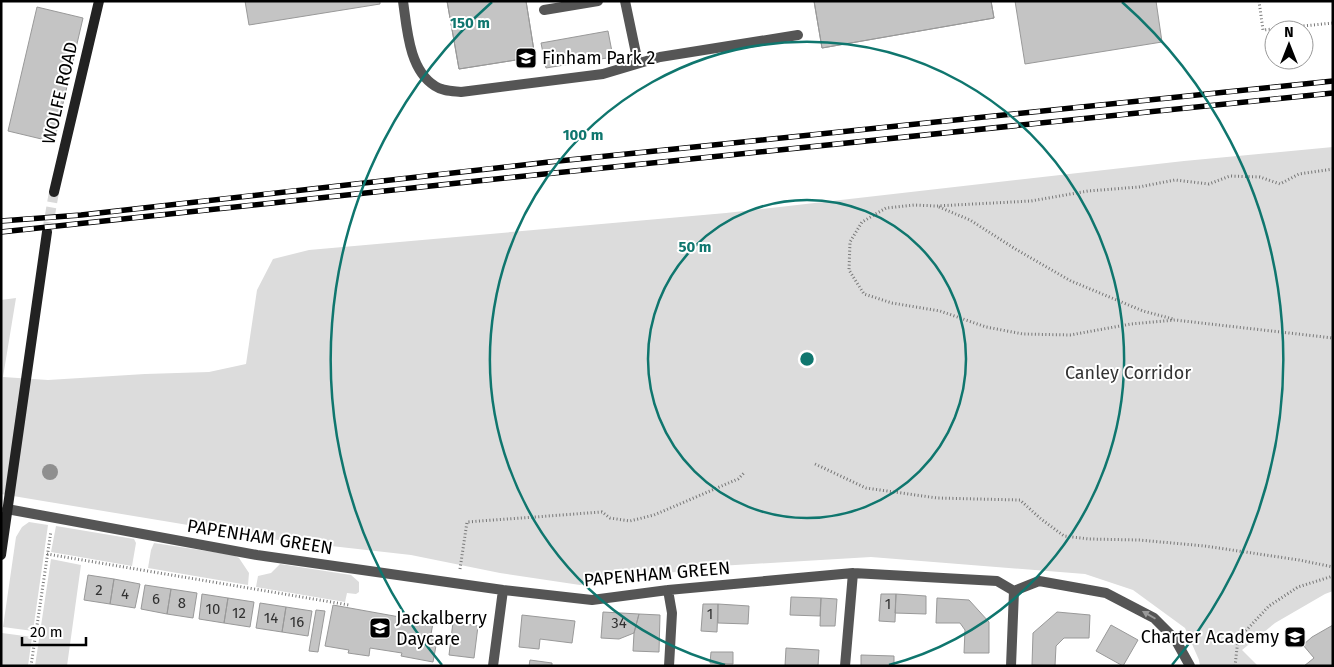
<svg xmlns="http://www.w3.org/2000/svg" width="1334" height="667" viewBox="0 0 1334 667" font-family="'Fira Sans',sans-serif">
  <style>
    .green { fill: #dcdcdc }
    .building { fill: #c4c4c4; stroke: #999 }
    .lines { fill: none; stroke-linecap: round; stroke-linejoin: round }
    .secondary-tunnel { stroke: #d9d9d9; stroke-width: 10; stroke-dasharray: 10 5; stroke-linecap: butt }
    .path { stroke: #777; stroke-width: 3; stroke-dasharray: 1 2.5; stroke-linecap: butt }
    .lane { stroke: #555; stroke-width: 10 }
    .street { stroke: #555; stroke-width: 10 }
    .secondary { stroke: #222; stroke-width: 10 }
    .rail-casing { stroke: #000; stroke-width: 5.5 }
    .rail { stroke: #fff; stroke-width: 4; stroke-dasharray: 11; stroke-linecap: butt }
    .tree { fill: #8f8f8f }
    .oneway { fill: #999 }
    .ring { fill: none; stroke: #0f766e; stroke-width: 2.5 }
    .labels { text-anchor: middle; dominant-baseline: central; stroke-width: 4; stroke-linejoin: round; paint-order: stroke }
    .number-label { font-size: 15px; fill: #313131 }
    .poi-label { font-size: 18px; fill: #000; stroke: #fff; text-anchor: start }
    .street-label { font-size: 18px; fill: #000; stroke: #fff }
    .park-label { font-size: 18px; fill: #333; stroke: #fff }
    .centre { fill: #0f766e; stroke: #fff; stroke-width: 2.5 }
    .ring-label { font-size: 15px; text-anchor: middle; font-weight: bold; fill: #0f766e; stroke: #fff; stroke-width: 4; stroke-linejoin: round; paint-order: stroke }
  </style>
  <rect width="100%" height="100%" fill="#fff"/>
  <!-- green -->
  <path class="green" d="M1333 147V591L1325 594 1275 623 1242 650 1258 666H1200L1199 660 1185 628 1133 590 1085 574 871 557 719 566 580 585 500 573 411 555 278 540 1 494V300L16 298 3 377 48 380 145 374 209 372 246 364 257 290 273 259 309 250 726 213 1184 161Z
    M29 522 48 525 33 631 3 627 16 537 22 527Z
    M56 526 134 539 136 543 132 566 51 552Z
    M154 543 233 555 239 558 249 573 248 585 148 568 151 550Z
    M51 559 81 565 67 666H35Z
    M280 564 351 575 359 582V592L356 594 347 593 345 602 256 587 258 576 271 573Z
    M2 633 32 637 28 666H1Z"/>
  <!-- building -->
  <path class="building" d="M245 1H380V4L249 25Z
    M447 1H526L535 57 459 69Z
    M447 1H526L535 57 459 69Z
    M814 1H991L994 18 822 48Z
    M814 1H991L994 18 822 48Z
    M1015 1H1156L1162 42 1025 64Z
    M37 7 83 18 54 142 8 131Z
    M608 31 613 57 546 68 541 43Z
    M88 575 114 579 110 604 84 600Z
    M114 579 140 584 135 608 110 604Z
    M145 585 171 589 167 614 141 609Z
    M171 589 197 593 193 618 167 614Z
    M202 594 228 598 224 623 199 619Z
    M881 594H896L895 622 879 621Z
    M896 594 926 596V614L895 613Z
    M791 597 821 598 820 616 790 615Z
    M228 598 254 602 250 627 224 623Z
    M821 598 837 599 835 626H820Z
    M937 598 969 600 989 622V653H964L965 630 960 623H936Z
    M260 603 286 607 282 632 256 628Z
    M703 604H718L717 632 701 631Z
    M718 604 749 606 748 624 718 623Z
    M333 605 433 623 431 634 438 635 433 662 401 656 402 653 370 648 369 656 348 653 349 650 325 646Z
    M286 607 312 611 308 636 282 632Z
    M316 610 325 611 318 652 309 651Z
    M603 612 639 614 634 633 619 639 601 638Z
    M1057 612 1090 615 1089 638H1064L1056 646 1055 666 1032 665 1033 633Z
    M639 614 660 615 659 652 633 651 634 633Z
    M522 615 575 621 572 643 540 639 539 649 519 647Z
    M453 622 478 626 474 658 449 655Z
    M1111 625 1138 640 1123 666 1096 651Z
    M1333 625V666H1304L1314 658 1303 645 1312 637Z
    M786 648 819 650 818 666H785Z
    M711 652H733V664L710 663Z
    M861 655 894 656V666H861Z
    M530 660 552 663V666H529Z"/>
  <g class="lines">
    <!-- secondary-tunnel -->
    <path class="secondary-tunnel" d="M47 232 54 192"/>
    <!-- path -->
    <path class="path" d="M1259 1 1263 30 1333 23
      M1333 169 1299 174 1280 184 1260 177 1230 176 1209 184 1175 180 1139 187 1088 191 1031 201 936 206 914 205 886 208 862 222 850 242 849 270 864 294 892 303 940 311 986 327 1023 334 1070 335 1131 324 1175 320 1333 338
      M939 207 970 220 1017 250 1071 281 1143 311 1173 319
      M815 464 866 488 937 498 1020 500 1041 519 1064 536 1089 539 1139 540 1205 546 1299 560 1333 567
      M47 554 349 605
      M460 569 467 522 602 512 610 518 630 521 654 515 738 479 744 473
      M31 666 51 531
      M1235 666 1238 639 1269 606 1298 587 1333 576"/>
    <!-- lane -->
    <path class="lane" d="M403 1C407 29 409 70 435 86 442 91 452 91 461 92L603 74 660 57 798 35
      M625 1 638 63
      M544 10 598 1"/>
    <!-- street -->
    <path class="street" d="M7 509 257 555 503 590 592 600 668 590 853 573 997 581 1014 591 1039 581 1106 593 1154 618 1175 639 1190 666
      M668 590 672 613 669 666
      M493 666 503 590
      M845 666 853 573
      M1011 666 1014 591"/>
    <!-- secondary -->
    <path class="secondary" d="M54 192 99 1
      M1 555 47 232"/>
    <!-- rail casing -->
    <g class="rail-casing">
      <path id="rail" d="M1 221 81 215 549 162 1333 81
        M1 232 477 181 1333 93"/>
    </g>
    <!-- rail -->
    <use href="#rail" class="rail"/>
  </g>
  <!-- trees -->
  <circle class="tree" cx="50" cy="472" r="8"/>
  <!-- one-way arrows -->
  <defs><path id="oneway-solid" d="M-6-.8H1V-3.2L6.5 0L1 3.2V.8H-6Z" transform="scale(1.25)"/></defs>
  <use class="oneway" href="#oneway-solid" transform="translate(1149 615) rotate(-150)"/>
  <!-- distance rings -->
  <g class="ring">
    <circle cx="807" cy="359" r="159"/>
    <path d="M725 665A317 317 0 1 1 889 665"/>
    <path d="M442 665A476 476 0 0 1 492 2M1122 2A476 476 0 0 1 1172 665"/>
  </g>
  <!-- icons -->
  <defs>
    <g id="school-square" transform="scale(1.125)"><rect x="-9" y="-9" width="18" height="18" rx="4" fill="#000" stroke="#fff"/><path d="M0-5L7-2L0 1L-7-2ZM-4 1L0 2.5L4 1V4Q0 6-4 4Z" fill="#fff"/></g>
  </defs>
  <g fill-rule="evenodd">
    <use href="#school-square" x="526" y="58"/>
    <use href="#school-square" x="380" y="628"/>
    <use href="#school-square" x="1295" y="637"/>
  </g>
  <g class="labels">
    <!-- number labels -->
    <g class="number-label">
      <text x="99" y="590">2</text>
      <text x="125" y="594">4</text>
      <text x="156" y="599">6</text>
      <text x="182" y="603">8</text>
      <text x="888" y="604">1</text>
      <text x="213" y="609">10</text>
      <text x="239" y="613">12</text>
      <text x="710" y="614">1</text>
      <text x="271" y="618">14</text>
      <text x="297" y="622">16</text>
      <text x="619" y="623">34</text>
    </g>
    <!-- poi labels -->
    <g class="poi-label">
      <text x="542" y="58">Finham Park 2</text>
      <text x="396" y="618">Jackalberry<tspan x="396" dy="21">Daycare</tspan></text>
      <text x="1279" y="637" text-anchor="end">Charter Academy</text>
    </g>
    <!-- street labels -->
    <g class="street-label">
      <text transform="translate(60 93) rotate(-77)">WOLFE ROAD</text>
      <text transform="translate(260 537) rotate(9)">PAPENHAM GREEN</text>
      <text transform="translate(657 574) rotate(-5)">PAPENHAM GREEN</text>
    </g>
    <!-- park labels -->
    <g class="park-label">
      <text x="1128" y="373">Canley Corridor</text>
    </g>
  </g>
  <circle cx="807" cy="359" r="8" class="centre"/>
  <g class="ring-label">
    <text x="470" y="28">150 m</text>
    <text x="583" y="140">100 m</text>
    <text x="695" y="252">50 m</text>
  </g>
  <!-- border -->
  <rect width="1334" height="667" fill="none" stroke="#000000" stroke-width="5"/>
  <!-- north arrow -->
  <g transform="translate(1289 45)"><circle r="24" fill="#ffffff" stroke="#999999"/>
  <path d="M0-4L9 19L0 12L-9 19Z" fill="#000000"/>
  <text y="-8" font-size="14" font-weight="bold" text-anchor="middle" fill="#000000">N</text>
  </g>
  <!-- scale -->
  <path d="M22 637v8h64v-8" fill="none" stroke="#000000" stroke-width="2.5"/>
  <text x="30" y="637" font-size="15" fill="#000000" stroke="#ffffff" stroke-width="4" paint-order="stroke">20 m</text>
</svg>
